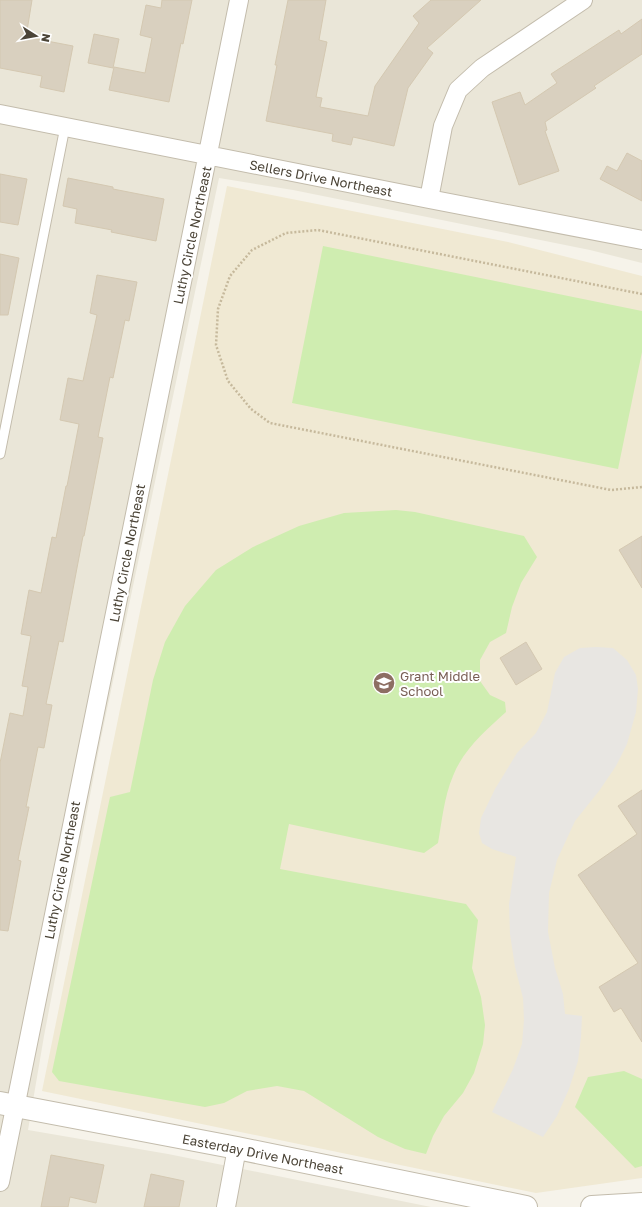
<svg xmlns="http://www.w3.org/2000/svg" width="642" height="1207" viewBox="0 0 642 1207" font-family="'Golos Text',sans-serif">
  <style>
    .residential { fill: #eae6d8 }
    .education { fill: #f0e9d3 }
    .green { fill: #cfedb0 }
    .parking { fill: #e8e6e2 }
    .building { fill: #d9d0bf; stroke: #d4c8b1 }
    .lines { fill: none; stroke-linecap: round; stroke-linejoin: round }
    .service-casing { stroke: #c3bcac; stroke-width: 11 }
    .minor-casing { stroke: #c3bcac; stroke-width: 20 }
    .tertiary-casing { stroke: #c3bcac; stroke-width: 24 }
    .path { stroke: #c6b99c; stroke-width: 2.5; stroke-dasharray: 2 2; stroke-linecap: butt }
    .service { stroke: #fff; stroke-width: 9 }
    .minor { stroke: #fff; stroke-width: 18 }
    .tertiary { stroke: #fff; stroke-width: 22 }
    .labels { text-anchor: middle; dominant-baseline: central; stroke-width: 4; stroke-linejoin: round; paint-order: stroke }
    .street-label { font-size: 13px; fill: #4b4437; stroke: #fff }
    .education-label { font-size: 13px; fill: #785e54; stroke: #fff; text-anchor: start }
  </style>
  <rect width="100%" height="100%" fill="#f6f3ea"/>
  <!-- residential -->
  <path class="residential" d="M0 0H642V263L590 250 293 190 219 178 101 738 44 1036 28 1130 168 1154 431 1207H0Z"/>
  <!-- education -->
  <path class="education" d="M227 186 508 242 642 276V1178L536 1193 42 1091Z"/>
  <!-- green -->
  <path class="green" d="M323 246 642 311V352L618 469 292 403Z
    M396 510 415 512 524 536 537 557 521 583 512 607 506 633 490 642 480 660V681L490 695 505 702 506 712C486 730 463 750 453 776 444 797 442 821 438 843L424 853 289 824 280 869 466 904 478 920 472 968 481 997 485 1025 483 1044 474 1073 463 1093 444 1116 433 1136 426 1154 405 1149 378 1137 304 1091 277 1086 247 1091 224 1103 205 1107 59 1081 52 1072 110 797 130 792 153 680 165 642 185 606 216 570 253 547 299 526 344 513Z
    M624 1071 642 1079V1166L635 1168 575 1107 588 1077Z"/>
  <!-- parking -->
  <path class="parking" d="M596 647 613 648 627 660 636 675 638 689 636 712 627 744 616 766 599 791 575 821 557 860 549 893 548 932 555 968 563 994 565 1014 582 1016 581 1037 578 1061 569 1089 557 1116 543 1137 492 1112 513 1069 522 1044 524 1020 523 998 515 967 510 934 509 904 516 857 492 849 482 843 479 833 481 818 495 789 517 753 536 733 547 712 555 673 564 657 580 648Z"/>
  <!-- building -->
  <path class="building" d="M0 0H32L26 37 73 46 64 92 40 87 42 76 0 68Z
    M162 0H192L183 44 181 43 169 102 109 90 114 67 145 73 152 38 140 35 146 5 161 8Z
    M288 0H326L319 40 327 42 316 97 322 98 320 107 368 116 375 86 419 23 413 16 431 0H481L427 48 433 53 408 88 394 146 353 137 351 145 332 141 333 134 266 121 277 65H275Z
    M642 19V54L594 86 596 88 545 122 547 130 545 131 559 171 519 185 492 102 520 92 525 105 557 83 551 74 619 30 621 34Z
    M94 34 119 39 113 68 88 63Z
    M627 153 642 161V201L600 179 607 166 617 171Z
    M0 174 27 179 18 225 0 222Z
    M68 178 113 187V189L164 199 156 241 111 232 112 230 75 223 77 209 63 206Z
    M0 254 19 258 8 315H0Z
    M97 275 137 282 129 321 125 320 113 378 110 377 98 437 103 438 84 536H83L63 642 59 641 46 704 52 705 44 748 38 747 26 807H29L18 860 21 861 8 931 0 930V763L10 713 23 716 28 687 22 686 31 636 21 634 29 590 41 593 52 537 56 538 66 486H67L79 424 60 420 68 378 83 381 97 315 90 313Z
    M642 536V588L619 550Z
    M526 642 542 669 516 685 500 658Z
    M642 790V1042L621 1008 614 1012 599 987 638 963 578 875 637 834 618 806Z
    M51 1155 104 1165 96 1203 70 1197 68 1207H41Z
    M151 1174 184 1181 179 1207H144Z"/>
  <g class="lines">
    <!-- service casing -->
    <g class="service-casing">
      <path id="service" d="M0 454 65 127"/>
    </g>
    <!-- minor casing -->
    <g class="minor-casing">
      <path id="minor" d="M0 114 429 199 642 240
        M429 199 443 126 458 90 482 68 583 0
        M0 1182 239 0
        M226 1207 237 1148"/>
    </g>
    <!-- tertiary casing -->
    <g class="tertiary-casing">
      <path id="tertiary" d="M0 1103 237 1148 526 1207
        M592 1207 642 1204"/>
    </g>
    <!-- path -->
    <path class="path" d="M642 294 318 230 286 233 252 250 230 276 218 309 216 345 228 381 251 409 270 423 611 490 642 487"/>
    <!-- service -->
    <use href="#service" class="service"/>
    <!-- minor -->
    <use href="#minor" class="minor"/>
    <!-- tertiary -->
    <use href="#tertiary" class="tertiary"/>
  </g>
  <!-- icons -->
  <defs>
    <g id="school-disc" transform="scale(1.15)"><circle r="9.5" fill="#8d6e63" stroke="#fff"/><path d="M0-5L7-2L0 1L-7-2ZM-4 1L0 2.5L4 1V4Q0 6-4 4Z" fill="#fff"/></g>
  </defs>
  <g fill-rule="evenodd">
    <use href="#school-disc" x="384" y="683"/>
  </g>
  <g class="labels">
    <!-- street labels -->
    <g class="street-label">
      <text transform="translate(321 178) rotate(11)">Sellers Drive Northeast</text>
      <text transform="translate(192 235) rotate(-78)">Luthy Circle Northeast</text>
      <text transform="translate(127 553) rotate(-79)">Luthy Circle Northeast</text>
      <text transform="translate(62 870) rotate(-79)">Luthy Circle Northeast</text>
      <text transform="translate(263 1154) rotate(11)">Easterday Drive Northeast</text>
    </g>
    <!-- education labels -->
    <g class="education-label">
      <text x="400" y="676">Grant Middle<tspan x="400" dy="15">School</tspan></text>
    </g>
  </g>
  <!-- north arrow -->
  <g transform="translate(36 36) rotate(101)" stroke="#ffffff" stroke-width="3" paint-order="stroke">
  <path d="M0-3L7 15L0 10L-7 15Z" fill="#4b4437"/>
  <text y="-6" font-size="11" font-weight="bold" text-anchor="middle" fill="#4b4437">N</text>
  </g>
</svg>
